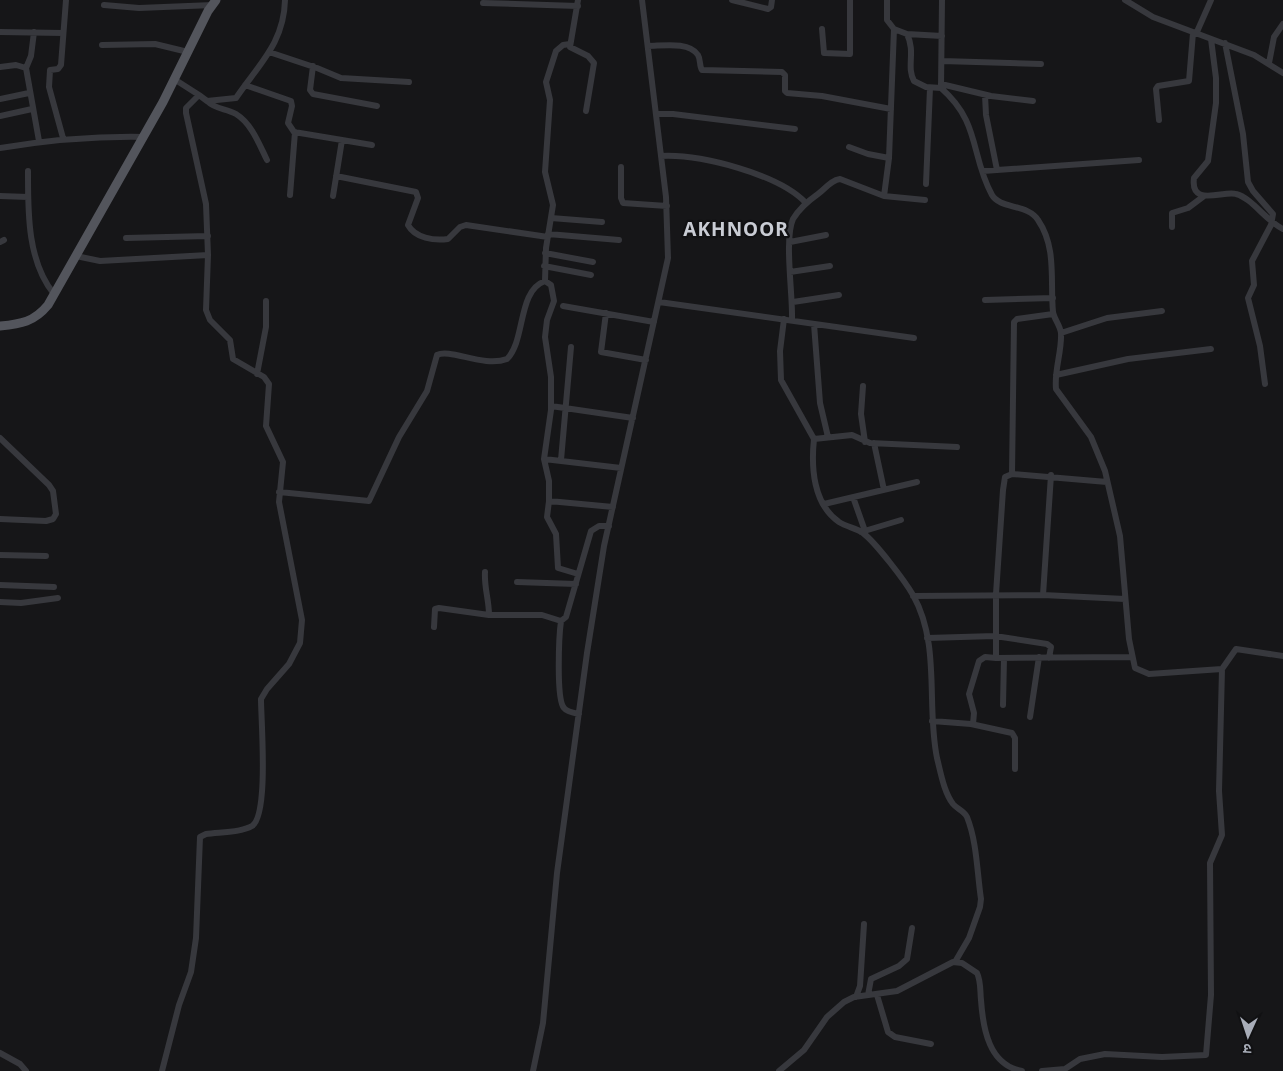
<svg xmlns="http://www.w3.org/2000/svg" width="1283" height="1071" viewBox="0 0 1283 1071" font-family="'Noto Sans','Noto Sans Devanagari',sans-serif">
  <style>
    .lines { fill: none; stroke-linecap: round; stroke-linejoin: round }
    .minor { stroke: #37383d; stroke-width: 6 }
    .major { stroke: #53555c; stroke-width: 9 }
    .labels { text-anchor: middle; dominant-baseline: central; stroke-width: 4.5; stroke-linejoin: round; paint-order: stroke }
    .district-label { font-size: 19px; font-weight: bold; letter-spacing: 1px; fill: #c9ccd4; stroke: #111113 }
  </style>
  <rect width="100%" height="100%" fill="#161618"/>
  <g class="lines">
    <!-- minor -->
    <path class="minor" d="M578 0 570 47 588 56 594 63 586 111
      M732 0 768 9 771 7 772 0
      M1125 0 1153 17 1254 55 1283 73
      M483 3 578 6
      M104 5 139 8 213 5
      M822 29 824 53 850 54V0
      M894 29 907 34 942 36
      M0 32 63 33
      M907 34C916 53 906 66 914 81L926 87 941 88 942 0
      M1196 34 1211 0
      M1211 39 1216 78V103L1208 161 1194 178C1190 208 1224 190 1236 194 1252 198 1266 221 1283 229
      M1225 43 1243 134 1248 182 1253 191 1273 214 1271 225 1252 261 1254 285 1248 298 1260 346 1265 384
      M102 45 155 44 188 52
      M648 46C662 46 689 41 698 55 701 60 699 66 702 70L782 72 785 75V91L787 93 822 96 891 109
      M269 52 317 68 341 78 409 82
      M942 61 1041 64
      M1269 63 1274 37 1283 24
      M313 66 310 90 313 94 377 106
      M0 67 16 65 26 68 39 141
      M26 68 31 56 34 32
      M941 84 991 96 1033 101
      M245 85 291 101 292 106 288 123 294 132 372 145
      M941 88C981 123 970 155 992 195 1000 209 1028 204 1038 220 1057 248 1050 280 1053 312 1054 319 1060 325 1061 333 1062 352 1054 370 1056 389L1091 437 1105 471 1120 536 1129 639 1135 668 1149 674 1222 669 1219 791 1222 835 1210 863 1211 995 1206 1055 1162 1057 1105 1054 1080 1059 1065 1069 1042 1071
      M199 95 207 101 236 98C259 64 284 43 285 0
      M985 95 986 115 997 170
      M0 99 29 93
      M207 101C216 110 226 108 236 114 252 124 259 144 267 160
      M656 114H673L795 129
      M0 116 32 109
      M1159 120 1156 89 1158 86 1189 81 1193 33
      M63 138 49 87 50 70 58 69 61 65 66 0
      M849 147 868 154 889 158
      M0 148C50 140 93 136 144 137
      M661 156C700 154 779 174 806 203
      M621 167V198L623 203 667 206
      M28 171C28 211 27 261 54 294
      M983 171 1139 160
      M336 176 416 192 418 198 408 225C415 238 434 241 448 239L460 227 466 225 548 237
      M926 184 930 88
      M290 195 295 132
      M0 196 28 197
      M333 196 342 140
      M884 196 889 158 894 29 887 20V0
      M551 218 602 222
      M1172 227V213L1188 208 1204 196
      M548 234 619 240
      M126 238 208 236
      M0 242 4 240
      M790 242 826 235
      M545 253 593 262
      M76 256 100 261 208 255
      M544 266 591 275
      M790 272 830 266
      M545 281 546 248 553 205 545 172 550 100 546 82 556 51 563 45 570 44
      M985 300 1053 298
      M659 302 914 338
      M793 302 839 295
      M563 306 654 322
      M606 313 601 352 646 360
      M1053 314 1017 319 1014 322 1012 474 1107 482
      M784 319 780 351 781 380 814 439 852 435 870 443 957 447
      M792 320C793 295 784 239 793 219 799 209 808 201 818 194 825 189 831 180 840 179L884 196 925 200
      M814 324 820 403 828 437
      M1061 333 1107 318 1162 311
      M257 374 266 327V301
      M1056 375 1128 359 1211 349
      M863 386 861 414 865 442
      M551 406 633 418
      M0 438 49 485 53 491 56 514 53 519 46 521 0 519
      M814 439C811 467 813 504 839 522 847 527 856 528 863 533 876 543 905 581 913 595 941 645 926 705 937 758 941 774 944 792 953 804 957 809 964 811 967 817 977 842 977 872 981 899L980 907 969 938 955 962
      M874 443 884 490
      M544 459 621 468
      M561 460 571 347
      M1012 474 1005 477 1003 490 996 594V658L1132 657
      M279 492 369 501 399 437 427 391 437 355C450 348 484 368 507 359 526 340 517 291 545 281L551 285 554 301 547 320 545 337 551 377V410L544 459 549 481V501L613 507
      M853 497 865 531
      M549 501 547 517 556 534 558 568 578 574
      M824 504 917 482
      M861 532 901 520
      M0 555 46 556
      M485 572C484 587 489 600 489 615
      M517 582 576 584
      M0 585 54 587
      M1043 595 1051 475
      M913 596 1043 595 1125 599
      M0 602 21 603 58 598
      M561 621C559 635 556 699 564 708 567 712 574 713 579 714
      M434 627 435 609 439 608 489 615H542L561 621 566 617 591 531 599 526H609
      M927 638 995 636 1047 644 1051 647 1049 658
      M1222 669 1236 649 1283 656
      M1003 705 1004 658
      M1030 717 1039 657
      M932 721 971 724 1012 733 1015 738V769
      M973 724 974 713 969 694 979 661 985 657 996 658
      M868 995 871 979 899 966 907 959 912 928
      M877 995 888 1032 895 1037 931 1044
      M856 997 860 986 864 924
      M0 1053 20 1064 26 1071
      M162 1071 179 1005 191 972 196 938 200 837 206 834C219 832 240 833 252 826 269 815 261 721 261 699L267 689 289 664 300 643 302 620 279 502 283 462 266 426 269 384 264 377 233 359 230 340 210 320 206 310 208 255 206 204 186 113V108L199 95 174 79
      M533 1071 543 1023 557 873 587 653 604 546 668 258 666 197 642 0
      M779 1071 804 1050 827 1017 844 1002 854 997 897 991 953 962 962 963 977 973C981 981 980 991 981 1000 983 1029 989 1065 1022 1071"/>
    <!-- major -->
    <path class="major" d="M0 326C21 324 34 322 48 305L163 102 208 11 216 0"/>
  </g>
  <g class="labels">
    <!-- district labels -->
    <g class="district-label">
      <text x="736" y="229">AKHNOOR</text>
    </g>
  </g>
  <!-- north arrow -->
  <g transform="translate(1248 1036) rotate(183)" stroke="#111113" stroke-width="4" paint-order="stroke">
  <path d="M0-4L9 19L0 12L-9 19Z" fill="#a8adb8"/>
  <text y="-8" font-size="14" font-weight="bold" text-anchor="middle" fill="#a8adb8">उ</text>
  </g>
</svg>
